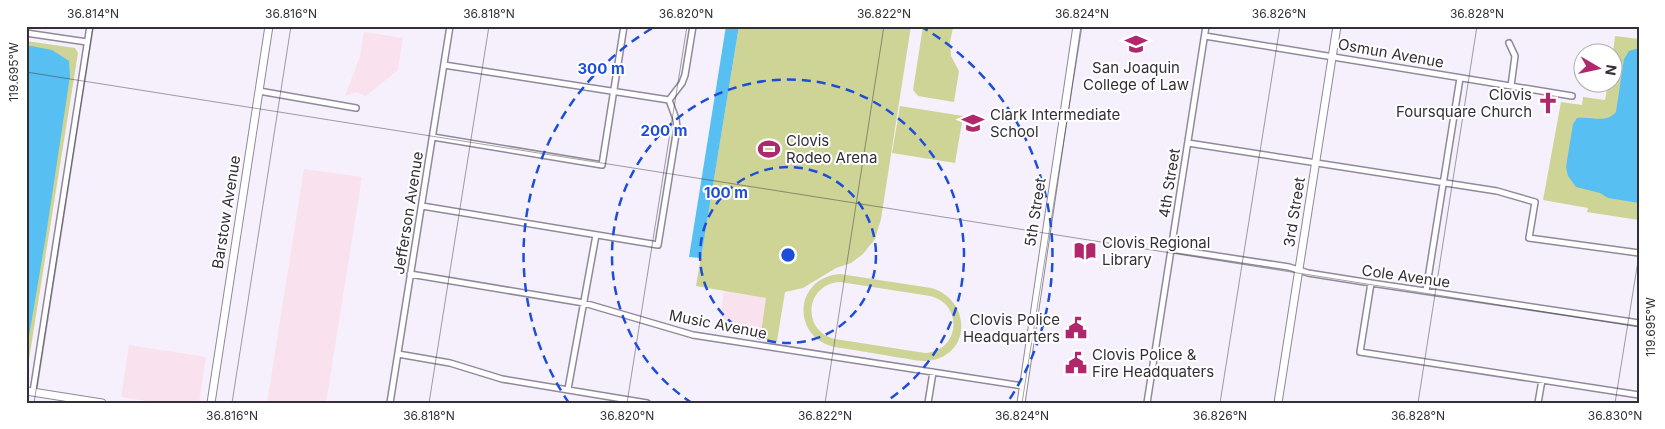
<svg xmlns="http://www.w3.org/2000/svg" width="1665" height="429" viewBox="0 0 1665 429" font-family="Inter,sans-serif">
  <style>
    .commercial { fill: #f9e2ee }
    .green { fill: #cdd496; fill-rule: evenodd }
    .water { fill: #57bff1 }
    .lines { fill: none; stroke-linecap: round; stroke-linejoin: round }
    .street-casing { stroke: #91889b; stroke-width: 8 }
    .secondary-casing { stroke: #91889b; stroke-width: 9 }
    .street { stroke: #fff; stroke-width: 5 }
    .secondary { stroke: #fff; stroke-width: 7 }
    .ticks { fill: none; stroke: #322f37; stroke-width: 1; stroke-opacity: 0.45 }
    .ring { fill: none; stroke: #1d4ed8; stroke-width: 2.5; stroke-dasharray: 9 6 }
    .labels { text-anchor: middle; dominant-baseline: central; stroke-width: 4; stroke-linejoin: round; paint-order: stroke }
    .street-label { font-size: 15px; fill: #322f37; stroke: #fff }
    .poi-label { font-size: 15px; fill: #322f37; stroke: #fff; text-anchor: start }
    .centre { fill: #1d4ed8; stroke: #fff; stroke-width: 2.5 }
    .ring-label { font-size: 15px; text-anchor: middle; font-weight: bold; fill: #1d4ed8; stroke: #fff; stroke-width: 4; stroke-linejoin: round; paint-order: stroke }
    .neatline { fill: none; stroke: #322f37; stroke-width: 2 }
    .ticks-label { font-size: 12px; text-anchor: middle; fill: #322f37 }
  </style>
  <rect width="100%" height="100%" fill="#f6f0fd"/>
  <!-- commercial -->
  <path class="commercial" d="M364 32 403 38 398 70 366 96 356 92 345 96 360 56Z
    M304 169 362 177 326 403H267Z
    M724 291 766 298 760 339 718 331Z
    M129 345 206 357 199 403H158L121 397Z"/>
  <!-- green -->
  <path class="green" d="M739 26H911L881 219 875 239 863 254 851 263 836 268 803 288 785 292 777 341 760 339 766 298 696 286Z
    M923 26H951L953 28 950 42 951 56 959 71 954 102 918 96 913 90Z
    M1615 36 1639 39V220L1587 212 1588 208 1543 200 1561 102 1582 105 1583 97 1605 100 1608 83 1612 82 1613 53Z
    M26 41 75 48 78 53 26 378Z
    M900 106 963 116 955 163 892 153Z
    M840 274 931 288C969 298 973 351 933 360 921 363 907 358 895 357 875 353 854 350 834 347 790 336 795 277 840 274ZM840 282 930 296C964 304 960 351 925 353L835 339C801 331 805 284 840 282Z"/>
  <!-- water -->
  <path class="water" d="M726 26H739L701 258 689 257Z
    M31 46 52 50 69 61 70 76 46 235 26 354V47Z
    M1639 48V203L1608 198 1600 193 1576 187 1568 176 1566 167 1573 124 1577 118C1591 116 1606 124 1616 112L1624 59 1629 51Z"/>
  <g class="lines">
    <!-- street casing -->
    <g class="street-casing">
      <path id="street" d="M26 33 87 42
        M1205 36 1572 96
        M1509 43 1515 56 1511 86
        M444 65 669 100
        M259 91 356 108
        M433 137 602 165 624 26
        M1188 143 1497 191 1535 202 1529 238 1639 253
        M422 206 658 245 677 128 676 119 669 100 682 83 685 75 693 26
        M1171 249 1289 267 1308 273 1371 283 1639 323
        M410 274 584 303 693 335 1023 386
        M1371 283 1360 352 1639 395
        M1426 291 1460 78
        M398 354 450 363 502 379 647 403
        M568 389 596 235
        M33 392 90 26
        M390 403 450 26
        M928 403 933 372
        M1147 403 1206 26
        M1538 403 1542 380"/>
    </g>
    <!-- secondary casing -->
    <g class="secondary-casing">
      <path id="secondary" d="M26 391 102 403
        M211 403 269 26
        M1021 403 1077 26
        M1278 403 1337 26"/>
    </g>
    <!-- street -->
    <use href="#street" class="street"/>
    <!-- secondary -->
    <use href="#secondary" class="secondary"/>
  </g>
  <!-- ticks -->
  <path class="ticks" d="M26 72 1639 327M34 403 93 26M232 403 291 26M429 403 489 26M627 403 687 26M825 403 884 26M1022 403 1082 26M1220 403 1280 26M1418 403 1477 26M1615 403 1639 255"/>
  <!-- distance rings -->
  <g class="ring">
    <circle cx="788" cy="255" r="88"/>
    <path d="M692 403A176 176 0 1 1 884 403"/>
    <path d="M569 403A264 264 0 0 1 656 26M920 26A264 264 0 0 1 1007 403"/>
  </g>
  <!-- icons -->
  <defs>
    <g id="school-bare" transform="scale(1.725)"><path d="M0-5L7-2L0 1L-7-2ZM-4 1L0 2.5L4 1V4Q0 6-4 4Z" fill="#b0286b" stroke="#fff" stroke-width="2.5" paint-order="stroke"/></g>
    <g id="church-bare" transform="scale(1.725)"><path d="M-1.2-6h2.4v3.5h3.3v2.4h-3.3V6h-2.4V-.1h-3.3v-2.4h3.3Z" fill="#b0286b" stroke="#fff" stroke-width="2.5" paint-order="stroke"/></g>
    <g id="stadium-bare" transform="scale(1.725)"><path d="M0-5a6.5 5 0 1 0 0 10a6.5 5 0 1 0 0-10ZM-3.5-1.8h7v3.6h-7Z" fill="#b0286b" stroke="#fff" stroke-width="2.5" paint-order="stroke"/></g>
    <g id="library-bare" transform="scale(1.725)"><path d="M-6-4Q-3-5.5-.7-3.5V5Q-3 3-6 4ZM6-4Q3-5.5 .7-3.5V5Q3 3 6 4Z" fill="#b0286b" stroke="#fff" stroke-width="2.5" paint-order="stroke"/></g>
    <g id="civic-bare" transform="scale(1.725)"><path d="M-.6-6.5H3V-4.5H.6V-3L4-1V1h2V6H-6V1h2V-1L-.6-3ZM-1.2 2.5V6h2.4V2.5Z" fill="#b0286b" stroke="#fff" stroke-width="2.5" paint-order="stroke"/></g>
  </defs>
  <g fill-rule="evenodd">
    <use href="#school-bare" x="1136" y="44"/>
    <use href="#church-bare" x="1548" y="103"/>
    <use href="#school-bare" x="973" y="123"/>
    <use href="#stadium-bare" x="769" y="149"/>
    <use href="#library-bare" x="1085" y="251"/>
    <use href="#civic-bare" x="1076" y="328"/>
    <use href="#civic-bare" x="1076" y="363"/>
  </g>
  <g class="labels">
    <!-- street labels -->
    <g class="street-label">
      <text transform="translate(1391 53) rotate(10)">Osmun Avenue</text>
      <text transform="translate(1169 183) rotate(-81)">4th Street</text>
      <text transform="translate(226 212) rotate(-81)">Barstow Avenue</text>
      <text transform="translate(1035 212) rotate(-81)">5th Street</text>
      <text transform="translate(1294 212) rotate(-81)">3rd Street</text>
      <text transform="translate(408 213) rotate(-81)">Jefferson Avenue</text>
      <text transform="translate(1406 276) rotate(8)">Cole Avenue</text>
      <text transform="translate(718 324) rotate(11)">Music Avenue</text>
    </g>
    <!-- poi labels -->
    <g class="poi-label">
      <text x="1136" y="67" text-anchor="middle">San Joaquin<tspan x="1136" dy="17">College of Law</tspan></text>
      <text x="1532" y="94" text-anchor="end">Clovis<tspan x="1532" dy="17">Foursquare Church</tspan></text>
      <text x="990" y="114">Clark Intermediate<tspan x="990" dy="17">School</tspan></text>
      <text x="786" y="140">Clovis<tspan x="786" dy="17">Rodeo Arena</tspan></text>
      <text x="1102" y="242">Clovis Regional<tspan x="1102" dy="17">Library</tspan></text>
      <text x="1060" y="319" text-anchor="end">Clovis Police<tspan x="1060" dy="17">Headquarters</tspan></text>
      <text x="1092" y="354">Clovis Police &amp;<tspan x="1092" dy="17">Fire Headquaters</tspan></text>
    </g>
  </g>
  <circle cx="788" cy="255" r="8" class="centre"/>
  <g class="ring-label">
    <text x="601" y="74">300 m</text>
    <text x="664" y="136">200 m</text>
    <text x="726" y="198">100 m</text>
  </g>
  <!-- border -->
  <rect width="1665" height="429" fill="none" stroke="#ffffff" stroke-width="55"/>
  <!-- north arrow -->
  <g transform="translate(1598 68) rotate(99)"><circle r="24" fill="#ffffff" stroke="#adacaf"/>
  <path d="M0-4L9 19L0 12L-9 19Z" fill="#b0286b"/>
  <text y="-8" font-size="14" font-weight="bold" text-anchor="middle" fill="#322f37">N</text>
  </g>
  <rect x="28" y="28" width="1610" height="374" class="neatline"/>
  <g class="ticks-label">
    <text x="93" y="18">36.814°N</text>
    <text x="291" y="18">36.816°N</text>
    <text x="489" y="18">36.818°N</text>
    <text x="686" y="18">36.820°N</text>
    <text x="884" y="18">36.822°N</text>
    <text x="1082" y="18">36.824°N</text>
    <text x="1279" y="18">36.826°N</text>
    <text x="1477" y="18">36.828°N</text>
    <text transform="translate(14 72) rotate(-90)" y="4">119.695°W</text>
    <text transform="translate(1651 327) rotate(-90)" y="4">119.695°W</text>
    <text x="232" y="420">36.816°N</text>
    <text x="429" y="420">36.818°N</text>
    <text x="627" y="420">36.820°N</text>
    <text x="825" y="420">36.822°N</text>
    <text x="1022" y="420">36.824°N</text>
    <text x="1220" y="420">36.826°N</text>
    <text x="1418" y="420">36.828°N</text>
    <text x="1615" y="420">36.830°N</text>
  </g>
</svg>
